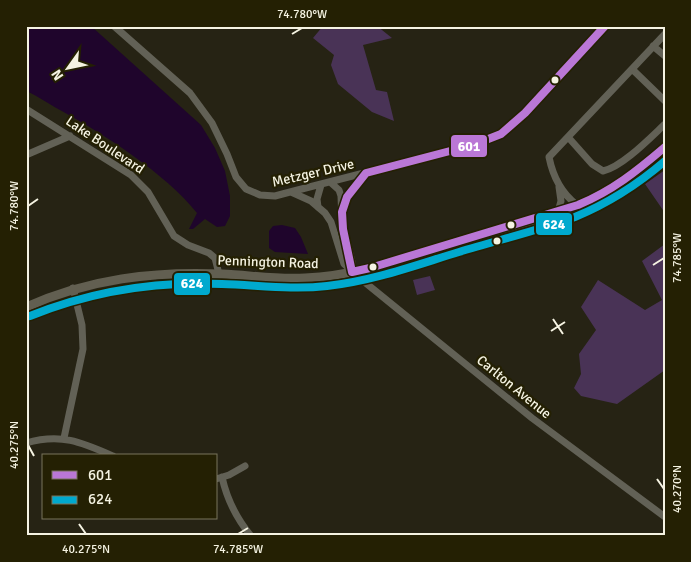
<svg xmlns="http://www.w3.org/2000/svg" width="691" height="562" viewBox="0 0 691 562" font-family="Signika,sans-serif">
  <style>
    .green { fill: #493356 }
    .water { fill: #1f052c }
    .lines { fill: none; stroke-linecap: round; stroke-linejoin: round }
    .minor { stroke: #626156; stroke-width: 7 }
    .major { stroke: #625f51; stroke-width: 9 }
    .bus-1-casing { stroke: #242003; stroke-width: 11 }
    .bus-2-casing { stroke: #242003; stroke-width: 11 }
    .bus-1 { stroke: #ba77d6; stroke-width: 8 }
    .bus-2 { stroke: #00a9ce; stroke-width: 8 }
    .ticks { fill: none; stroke: #f5f3e2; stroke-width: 2 }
    .bus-dot { fill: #f5f3e2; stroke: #242003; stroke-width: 2 }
    .labels { text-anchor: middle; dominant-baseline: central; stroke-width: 4.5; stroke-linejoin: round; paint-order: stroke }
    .street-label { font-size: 14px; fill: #f5f3e2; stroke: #242003 }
    .line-badge { stroke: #242003; stroke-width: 2 }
    .badge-label { font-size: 14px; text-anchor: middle; font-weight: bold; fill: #fff }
    .neatline { fill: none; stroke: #f5f3e2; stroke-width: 2 }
    .ticks-label { font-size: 12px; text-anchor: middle; fill: #f5f3e2 }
  </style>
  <rect width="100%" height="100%" fill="#262314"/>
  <!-- green -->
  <path class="green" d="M323 26H377L392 38 363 45 376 90 387 92 394 121 372 112 338 84 331 65 334 55 313 38Z
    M665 170V213L645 184Z
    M665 244V370L617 404 581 396 574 388 581 374 579 354 596 330 581 307 598 280 645 310 662 300 642 261Z
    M430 276 435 290 417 295 413 280Z"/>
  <!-- water -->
  <path class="water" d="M26 26H91L201 125 215 148 225 171 230 196V216L225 226 217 227 205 219 193 229H189L197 213C166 174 104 134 60 110 49 104 38 96 26 91Z
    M282 225 295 228 301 237 308 254 275 252 269 248V231L273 226Z"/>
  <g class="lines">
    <!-- minor -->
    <path class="minor" d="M114 26 190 93 212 123 227 154 236 177 246 189 260 195 275 196 290 192 473 145 494 138 514 124 605 26
      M653 46 665 56
      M632 69 665 101
      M26 109 131 175 148 192 174 236 188 245 209 253 215 258 219 274
      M568 137 592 164 603 171C622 167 650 138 665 124
      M26 155 70 136
      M330 182 339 190 341 196 342 221 352 262V272
      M291 192 311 201 325 213 331 222 344 264 362 280 532 418 665 517
      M343 205 357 182 365 174
      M577 205C561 193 553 177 549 157L665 34
      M318 207 317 199 321 185
      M558 212 561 201 559 187
      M64 438 83 349 82 325 73 288
      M26 443C61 433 81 442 113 456
      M222 477C227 500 237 519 251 536
      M216 479 229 475 245 466"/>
    <!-- major -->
    <path class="major" d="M26 307C89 279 153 271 222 274 249 275 277 280 305 278 362 276 418 253 473 237 516 224 562 215 602 194 626 182 645 165 665 147"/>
    <!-- bus-1 casing -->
    <g class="bus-1-casing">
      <path id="bus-1" d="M605 26 525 113 501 134 473 145 366 173 347 197 342 212 343 229 352 272 370 268 578 205C612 191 637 171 665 147"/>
    </g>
    <!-- bus-2 casing -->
    <g class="bus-2-casing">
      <path id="bus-2" d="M30 316C92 291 155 281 222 284 257 285 292 290 327 286 373 281 416 265 459 252 498 240 537 231 575 217 609 203 637 185 665 161"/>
    </g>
    <!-- bus-1 -->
    <use href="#bus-1" class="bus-1"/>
    <!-- bus-2 -->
    <use href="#bus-2" class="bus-2"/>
  </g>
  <!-- ticks -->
  <path class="ticks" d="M292 34 302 28M28 206 38 199M653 265 664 258M553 319 563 334M551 331 565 322M28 445 34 456M657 479 664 489M79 524 86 534M238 534 248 528"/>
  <!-- markers -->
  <g class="bus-dot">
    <circle cx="555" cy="80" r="4.5"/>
    <circle cx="511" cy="225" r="4.5"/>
    <circle cx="497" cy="241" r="4.5"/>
    <circle cx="373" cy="267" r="4.5"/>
  </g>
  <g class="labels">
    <!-- street labels -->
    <g class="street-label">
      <text transform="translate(105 145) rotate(34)">Lake Boulevard</text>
      <text transform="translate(313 173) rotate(-13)">Metzger Drive</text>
      <text transform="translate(268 262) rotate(2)">Pennington Road</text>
      <text transform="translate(514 387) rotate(39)">Carlton Avenue</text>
    </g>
  </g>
  <g class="line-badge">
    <rect x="450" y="134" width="38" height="24" rx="5" fill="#ba77d6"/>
    <rect x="535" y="212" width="38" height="24" rx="5" fill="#00a9ce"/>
    <rect x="173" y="272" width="38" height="24" rx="5" fill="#00a9ce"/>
  </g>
  <g class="badge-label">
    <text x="469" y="151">601</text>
    <text x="554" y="229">624</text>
    <text x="192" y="288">624</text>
  </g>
  <!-- border -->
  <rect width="691" height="562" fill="none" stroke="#242003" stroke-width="55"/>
  <!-- legend -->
  <rect x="42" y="454" width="175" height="65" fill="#242003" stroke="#78745c"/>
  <rect x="52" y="471" width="25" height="8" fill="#ba77d6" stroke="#78745c"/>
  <text x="88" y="480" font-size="15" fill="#f5f3e2">601</text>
  <rect x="52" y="496" width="25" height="8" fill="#00a9ce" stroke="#78745c"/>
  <text x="88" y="504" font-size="15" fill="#f5f3e2">624</text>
  <!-- north arrow -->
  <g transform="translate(68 68) rotate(237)" stroke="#242003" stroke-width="4" paint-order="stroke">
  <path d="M0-4L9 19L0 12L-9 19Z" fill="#f5f3e2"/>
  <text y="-8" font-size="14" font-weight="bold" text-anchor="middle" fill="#f5f3e2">N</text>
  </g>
  <rect x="28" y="28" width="636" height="506" class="neatline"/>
  <g class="ticks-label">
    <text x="302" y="18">74.780°W</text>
    <text transform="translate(14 206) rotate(-90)" y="4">74.780°W</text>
    <text transform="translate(677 258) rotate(-90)" y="4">74.785°W</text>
    <text transform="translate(14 445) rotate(-90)" y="4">40.275°N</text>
    <text transform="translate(677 489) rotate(-90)" y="4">40.270°N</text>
    <text x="86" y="553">40.275°N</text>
    <text x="238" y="553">74.785°W</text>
  </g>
</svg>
